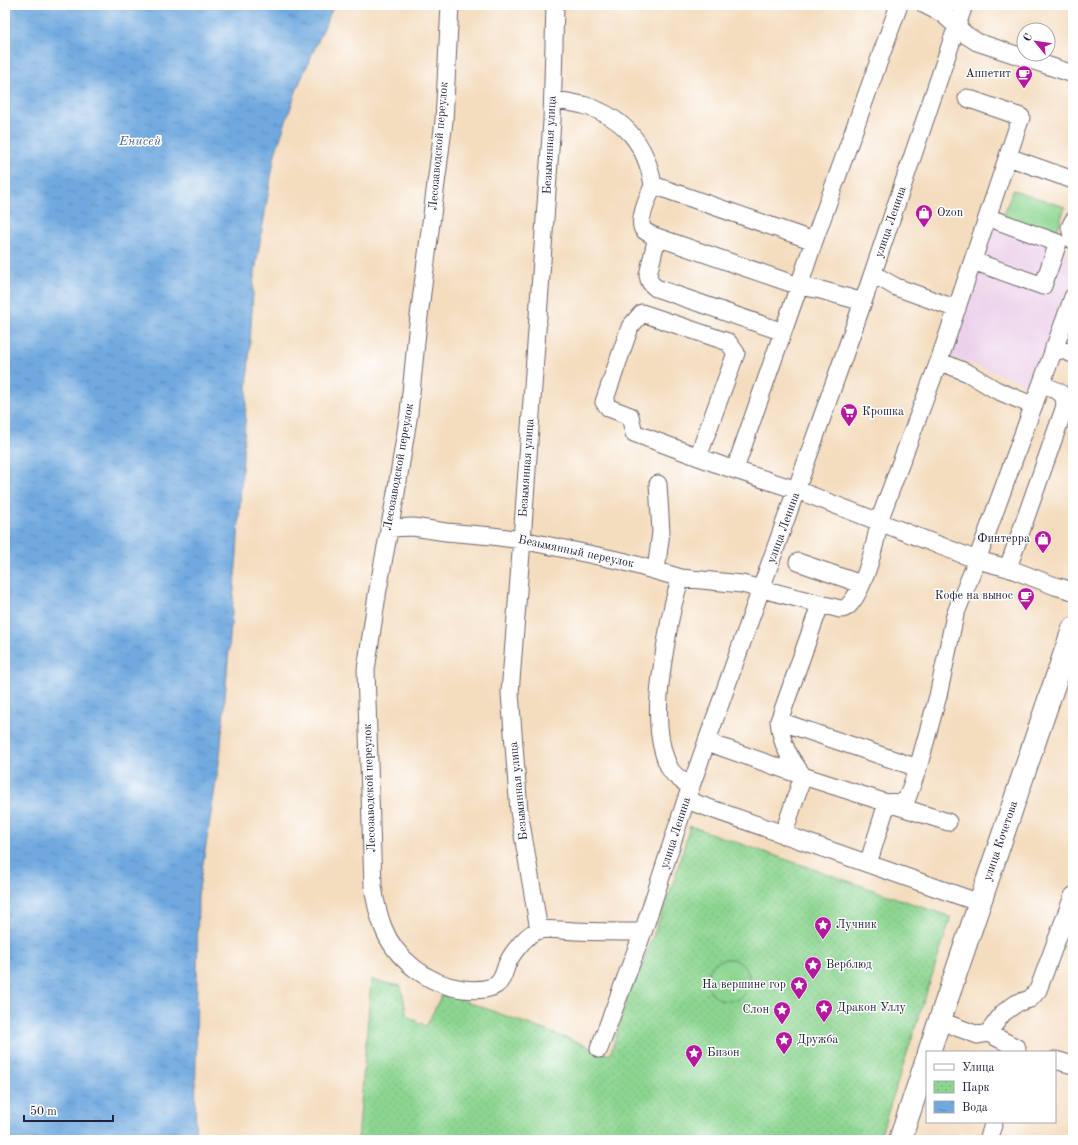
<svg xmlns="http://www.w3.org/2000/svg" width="1078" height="1145" viewBox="0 0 1078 1145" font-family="'Old Standard TT',serif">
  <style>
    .built { fill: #ecd1ea }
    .park { fill: url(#park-dots); stroke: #577c66 }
    .pitch { fill: #8cd590; stroke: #577c66 }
    .water { fill: url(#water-ripples); stroke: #49668d }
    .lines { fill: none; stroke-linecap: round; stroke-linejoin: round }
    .minor-casing { stroke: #6c6369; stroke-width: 19 }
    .major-casing { stroke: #6c6369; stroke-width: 24 }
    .minor { stroke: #fff; stroke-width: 17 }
    .major { stroke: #fff; stroke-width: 22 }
    .labels { text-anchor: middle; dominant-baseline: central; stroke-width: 3; stroke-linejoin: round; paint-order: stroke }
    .poi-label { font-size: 12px; fill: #22223b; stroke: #fff; text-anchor: start }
    .street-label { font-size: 12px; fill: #22223b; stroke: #fff }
    .water-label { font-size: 13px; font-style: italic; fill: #455f85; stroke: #fff }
  </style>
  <defs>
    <pattern id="park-dots" width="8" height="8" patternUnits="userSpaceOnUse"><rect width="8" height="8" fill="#8cd590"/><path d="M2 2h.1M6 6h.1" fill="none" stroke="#78b77d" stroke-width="1.8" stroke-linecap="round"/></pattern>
    <pattern id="water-ripples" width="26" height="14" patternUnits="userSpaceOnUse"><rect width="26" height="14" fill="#70a9df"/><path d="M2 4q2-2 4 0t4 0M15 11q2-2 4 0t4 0" fill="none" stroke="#5c89b6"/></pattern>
  </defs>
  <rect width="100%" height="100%" fill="#fff"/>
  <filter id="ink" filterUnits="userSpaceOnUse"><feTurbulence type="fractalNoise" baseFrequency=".025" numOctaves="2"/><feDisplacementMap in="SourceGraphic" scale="8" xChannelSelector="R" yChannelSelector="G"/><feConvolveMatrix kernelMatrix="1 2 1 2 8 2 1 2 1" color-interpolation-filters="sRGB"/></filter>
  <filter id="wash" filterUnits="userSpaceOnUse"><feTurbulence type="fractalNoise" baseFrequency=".012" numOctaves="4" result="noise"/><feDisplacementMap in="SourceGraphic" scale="16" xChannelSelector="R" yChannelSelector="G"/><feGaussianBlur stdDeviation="0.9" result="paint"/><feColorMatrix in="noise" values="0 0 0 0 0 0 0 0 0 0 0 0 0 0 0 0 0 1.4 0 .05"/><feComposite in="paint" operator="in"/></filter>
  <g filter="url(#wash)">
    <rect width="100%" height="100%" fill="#f4ddbf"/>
    <!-- built -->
    <path class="built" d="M994 215 1064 238 1072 284 1036 387 946 355Z"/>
    <!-- park -->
    <path class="park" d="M690 826 951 917 879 1140H358L371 980 401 986 407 1016 426 1026 443 993 580 1043 610 1055 634 978H637L673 884Z"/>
    <!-- pitch -->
    <path class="pitch" d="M1013 190 1065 207 1056 234 1003 216Z
      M707 980a21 21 0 1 1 42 0a21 21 0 1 1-42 0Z"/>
    <!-- water -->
    <path class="water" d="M5 5H334L298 86 275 154 254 277 237 553 220 757 198 895 195 1140H5Z"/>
  </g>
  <g filter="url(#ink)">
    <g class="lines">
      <!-- minor casing -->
      <g class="minor-casing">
        <path id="minor" d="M450 5 444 121 417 332 409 413 396 493 377 595 366 670 373 886C375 900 378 914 383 927 395 959 429 985 463 989 473 990 486 991 496 985 503 980 504 972 507 964 512 953 528 932 540 930 549 928 567 931 576 931 599 932 621 932 643 932
          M925 5 943 14 966 35 977 42 1073 74
          M553 99C563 101 573 103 583 105 624 117 646 143 653 185L814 241
          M1008 157 1073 180
          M653 185C650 194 637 221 643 229 646 233 652 235 657 237L799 286 814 241 899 5
          M1073 221 1070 227 1073 240
          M657 237 648 275C649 282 651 284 656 288L783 332
          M973 261 1043 286 1058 243 998 221
          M873 274 896 287 957 309
          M1073 297 1041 385C1055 390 1068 391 1064 409L1008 568 1055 586 1073 591
          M1054 347 1073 354
          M939 361 968 373 996 390 1034 406
          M698 457 736 353 728 342 642 313 630 327 604 402 609 408 630 416 634 433 723 466 797 490 977 560 1008 568
          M735 469 799 286 821 290 863 302
          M389 528 413 527 446 532 492 536 522 540 622 561 681 578 742 584 840 609C843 609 846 608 848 606 864 591 876 543 879 521L939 361 1021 117 967 98
          M798 562 861 584
          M656 571 661 532 658 484
          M681 578C674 597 670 617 667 637 660 676 651 730 669 767 673 776 683 781 691 787
          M779 721 918 768
          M707 742 803 776 887 803 868 864
          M686 800 980 903
          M887 803 906 801 918 768 938 696 955 615 977 560 1041 385
          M891 804 948 822
          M783 835 803 776C788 755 782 746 779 721L820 605
          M539 930 519 811 510 693 522 540 552 121 555 5
          M940 1021 978 1035 988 1033 1003 1013 1017 1003 1030 999 1038 990 1073 896
          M988 1033 1017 1048
          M599 1049 643 932 686 800 863 302 964 5
          M1055 1060 1073 1065
          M988 1140 994 1122"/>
      </g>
      <!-- major casing -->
      <g class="major-casing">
        <path id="major" d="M929 1052 1073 629
          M900 1140 927 1059"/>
      </g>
      <!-- minor -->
      <use href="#minor" class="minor"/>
      <!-- major -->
      <use href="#major" class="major"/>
    </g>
  </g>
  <!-- icons -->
  <defs>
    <g id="cafe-pin" transform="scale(0.9)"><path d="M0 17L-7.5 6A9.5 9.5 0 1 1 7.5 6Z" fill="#b5179e" stroke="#fff"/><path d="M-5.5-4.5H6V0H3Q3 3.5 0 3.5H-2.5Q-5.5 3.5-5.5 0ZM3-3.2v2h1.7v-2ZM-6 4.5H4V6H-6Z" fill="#fff"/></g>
    <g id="shop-pin" transform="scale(0.9)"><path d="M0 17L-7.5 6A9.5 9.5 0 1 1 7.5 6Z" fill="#b5179e" stroke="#fff"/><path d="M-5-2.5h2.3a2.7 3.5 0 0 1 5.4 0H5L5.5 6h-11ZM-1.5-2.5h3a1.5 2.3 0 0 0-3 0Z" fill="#fff"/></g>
    <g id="supermarket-pin" transform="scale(0.9)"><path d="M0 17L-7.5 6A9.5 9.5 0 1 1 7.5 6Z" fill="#b5179e" stroke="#fff"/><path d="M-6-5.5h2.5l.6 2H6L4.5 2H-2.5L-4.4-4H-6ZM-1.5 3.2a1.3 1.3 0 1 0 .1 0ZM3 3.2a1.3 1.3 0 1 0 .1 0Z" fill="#fff"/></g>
    <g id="sight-pin" transform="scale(0.9)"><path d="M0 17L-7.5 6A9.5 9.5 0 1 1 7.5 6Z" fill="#b5179e" stroke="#fff"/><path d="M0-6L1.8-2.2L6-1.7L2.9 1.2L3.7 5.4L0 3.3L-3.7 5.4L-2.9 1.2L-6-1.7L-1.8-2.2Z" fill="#fff"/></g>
  </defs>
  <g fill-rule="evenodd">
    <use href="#cafe-pin" x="1024" y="74"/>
    <use href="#shop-pin" x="924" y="213"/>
    <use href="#supermarket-pin" x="849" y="412"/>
    <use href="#shop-pin" x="1043" y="539"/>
    <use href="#cafe-pin" x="1026" y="596"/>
    <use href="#sight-pin" x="823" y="925"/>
    <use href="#sight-pin" x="813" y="965"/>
    <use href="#sight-pin" x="799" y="985"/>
    <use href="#sight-pin" x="824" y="1008"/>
    <use href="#sight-pin" x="782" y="1010"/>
    <use href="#sight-pin" x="784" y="1040"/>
    <use href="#sight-pin" x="694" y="1053"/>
  </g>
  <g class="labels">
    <!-- poi labels -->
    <g class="poi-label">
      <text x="1011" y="74" text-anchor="end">Аппетит</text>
      <text x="937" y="213">Ozon</text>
      <text x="862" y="412">Крошка</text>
      <text x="1030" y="539" text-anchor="end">Финтерра</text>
      <text x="1013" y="596" text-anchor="end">Кофе на вынос</text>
      <text x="836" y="925">Лучник</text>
      <text x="826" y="965">Верблюд</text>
      <text x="786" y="985" text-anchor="end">На вершине гор</text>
      <text x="837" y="1008">Дракон Уллу</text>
      <text x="769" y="1010" text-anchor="end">Слон</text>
      <text x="797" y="1040">Дружба</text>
      <text x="707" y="1053">Бизон</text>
    </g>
    <!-- street labels -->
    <g class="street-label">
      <text transform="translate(550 145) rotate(-87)">Безымянная улица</text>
      <text transform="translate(439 146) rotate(-85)">Лесозаводской переулок</text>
      <text transform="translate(891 222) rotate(-71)">улица Ленина</text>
      <text transform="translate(399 467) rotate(-80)">Лесозаводской переулок</text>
      <text transform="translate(527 468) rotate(-86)">Безымянная улица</text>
      <text transform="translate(784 528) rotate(-70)">улица Ленина</text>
      <text transform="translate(576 552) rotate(12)">Безымянный переулок</text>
      <text transform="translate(370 788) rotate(-92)">Лесозаводской переулок</text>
      <text transform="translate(519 791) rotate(-96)">Безымянная улица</text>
      <text transform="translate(676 833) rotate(-72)">улица Ленина</text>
      <text transform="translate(1001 841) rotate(-71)">улица Кочетова</text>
    </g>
    <!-- water labels -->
    <g class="water-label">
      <text x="140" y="141">Енисей</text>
    </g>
  </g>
  <!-- margin -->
  <rect width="1078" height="1145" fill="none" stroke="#fff" stroke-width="20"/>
  <!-- legend -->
  <rect x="926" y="1051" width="130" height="72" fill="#ffffff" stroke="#a7a7b1"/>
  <rect x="934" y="1064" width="20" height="6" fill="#ffffff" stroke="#a7a7b1"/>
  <text x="962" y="1071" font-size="12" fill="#22223b">Улица</text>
  <rect x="934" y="1081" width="20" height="12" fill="url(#park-dots)" stroke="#a7a7b1"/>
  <text x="962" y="1091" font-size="12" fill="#22223b">Парк</text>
  <rect x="934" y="1101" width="20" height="12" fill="url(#water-ripples)" stroke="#a7a7b1"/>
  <text x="962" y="1111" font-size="12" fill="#22223b">Вода</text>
  <!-- north arrow -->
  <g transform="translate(1036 42) rotate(299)"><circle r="19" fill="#ffffff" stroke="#a7a7b1"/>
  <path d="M0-3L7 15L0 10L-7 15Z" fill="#b5179e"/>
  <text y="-6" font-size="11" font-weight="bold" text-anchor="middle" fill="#22223b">С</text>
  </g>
  <!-- scale -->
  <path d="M24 1115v6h89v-6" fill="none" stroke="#22223b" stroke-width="2"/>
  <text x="30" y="1115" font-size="12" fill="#22223b" stroke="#ffffff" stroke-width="3" paint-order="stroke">50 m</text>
</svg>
